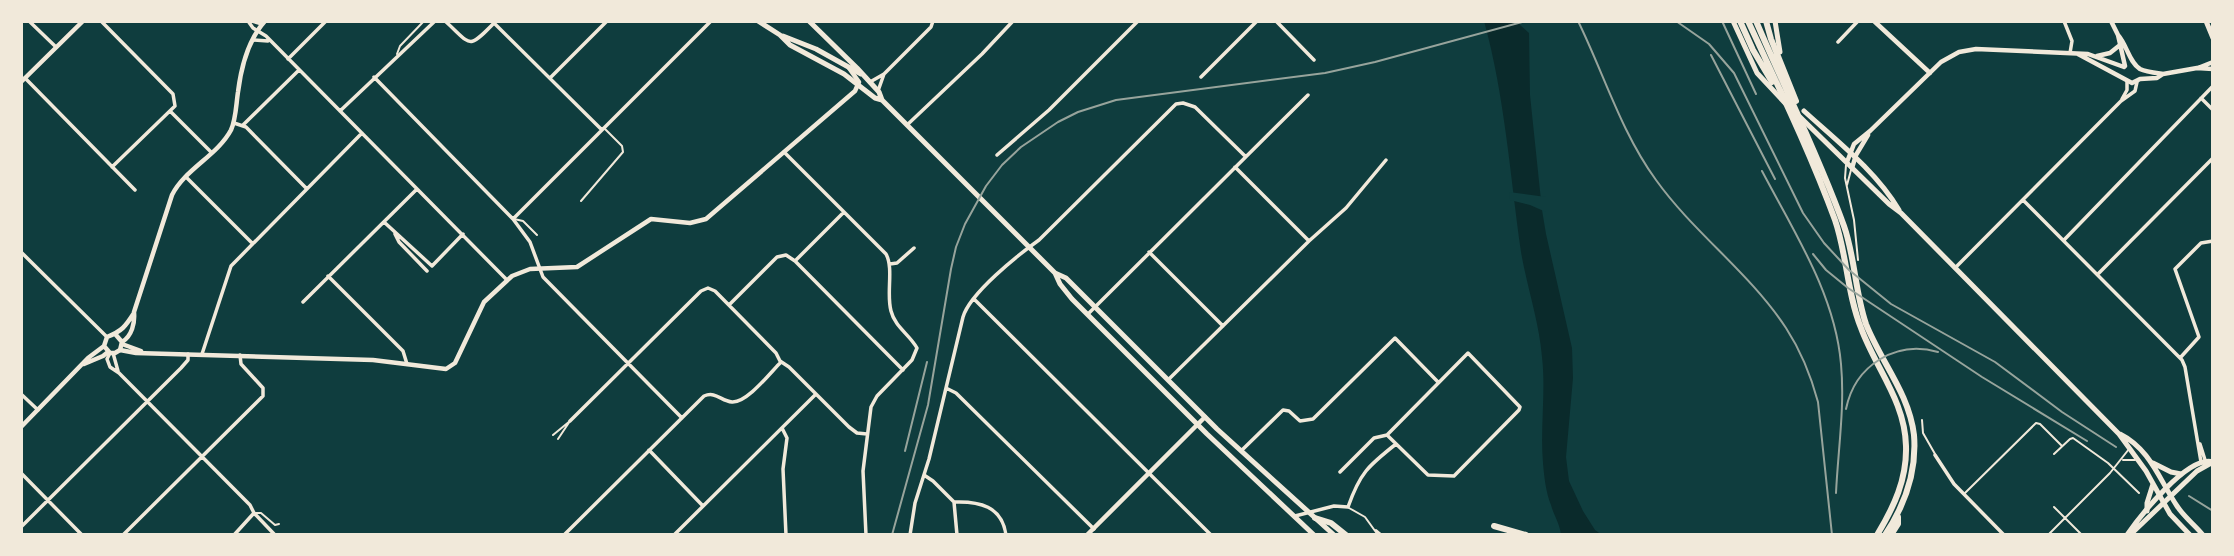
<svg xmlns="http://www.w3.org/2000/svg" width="2234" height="556" viewBox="0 0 2234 556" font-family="Lora,serif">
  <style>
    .water { fill: #0a2a2b }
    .pier { fill: #0f3d3e }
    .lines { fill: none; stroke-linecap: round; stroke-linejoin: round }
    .service { stroke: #f1e9da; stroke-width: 2 }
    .minor { stroke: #f1e9da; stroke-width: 3.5 }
    .tertiary { stroke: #f1e9da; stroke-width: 4.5 }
    .secondary { stroke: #f1e9da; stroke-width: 4.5 }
    .primary { stroke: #f1e9da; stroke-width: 5 }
    .trunk { stroke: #f1e9da; stroke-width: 5 }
    .motorway { stroke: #f1e9da; stroke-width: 6 }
    .rail { stroke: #97a49c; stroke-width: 2 }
  </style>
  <rect width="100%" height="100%" fill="#0f3d3e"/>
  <!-- water -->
  <path class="water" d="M1484 21H1520V25L1529 33 1530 95 1542 210 1546 234 1572 348 1573 378 1566 457 1569 481 1583 511 1595 530 1602 535H1561C1560 524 1554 516 1551 505 1546 493 1544 476 1543 463 1540 428 1546 392 1542 357 1539 321 1527 287 1521 252 1510 175 1505 97 1484 21Z"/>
  <!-- pier -->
  <path class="pier" d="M1509 192 1546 197V212L1530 205 1510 200Z"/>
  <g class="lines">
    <!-- service -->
    <path class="service" d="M397 54 400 46 424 21
      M1846 165 1845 178 1854 220 1858 260
      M1847 185 1851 170
      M581 201 623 152 622 146 605 129
      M514 219 523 221 537 235
      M1922 420 1923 433 1935 454
      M553 435 570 421 558 439
      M2054 454 2070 439 2073 438 2108 463 2139 493
      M2123 460H2135
      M1965 493 2036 423 2040 424 2062 446
      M2054 507 2082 535
      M1349 508 1365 517 1378 535
      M255 513H261L275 525 279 524
      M1376 530 1382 535
      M2048 535 2110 473 2129 449"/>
    <!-- minor -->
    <path class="minor" d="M29 21 56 47
      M101 21 173 94 175 106 112 167
      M248 21 253 28 266 36 507 280
      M252 21 262 24
      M445 21C472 45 467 51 495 22
      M1276 21 1314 60
      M2064 21 2072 41 2070 53
      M494 23 602 130
      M253 40 268 41
      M1838 42 1858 21
      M288 59 326 21
      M374 77 513 219 530 242 543 277 682 418
      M1201 77 1257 21
      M25 78 135 190
      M550 78 607 21
      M870 82 884 74 931 27 933 21
      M878 91 884 74
      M2201 98 2213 110
      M2122 99 2127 90V82
      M170 111 211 152
      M340 111 435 21
      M234 123 246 127 307 189
      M243 125 299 70
      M907 125 982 54 1013 21
      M784 152 886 254C894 269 886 293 891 311 895 327 909 334 917 348L912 360 877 396 871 407 863 471 866 535
      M997 155 1049 110 1138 21
      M1235 167 1309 241
      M186 177 252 243
      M2023 200 2182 360 2185 367 2201 462
      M513 219 711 21
      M384 222 432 266 463 234
      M395 234 399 242 427 271
      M2064 240 2213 86
      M21 252 107 337
      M1149 252 1223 326
      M795 261 903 370
      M890 264 897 263 914 248
      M1955 268 2121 101 2135 91 2137 82
      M2098 274 2213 158
      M328 276 403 351 407 364
      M974 299 1211 535
      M303 302 417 189
      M729 305 777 257 786 255 795 261 844 212
      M1088 314 1308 95
      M110 353 107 359 110 367 119 373 250 505 254 513 275 535
      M113 353 118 371
      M202 354 231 266 362 133
      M2180 358 2199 337 2175 269 2201 243 2213 241
      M1168 380 1309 241 1346 208 1386 160
      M946 388 956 393 1094 529
      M21 394 38 410
      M570 421 701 291 708 288 715 291 776 353 780 361 789 367 849 427 857 433 867 434
      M782 428 787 438 783 469 786 535
      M2200 444 2206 463
      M649 450 703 506
      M1241 451 1283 410 1289 411 1300 421 1313 419 1395 338 1438 382
      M1935 455 1954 484 2004 535
      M1340 472 1374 438 1387 435 1468 353 1520 407 1519 410 1454 476 1428 475 1387 435
      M21 473 82 535
      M924 475 933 481 954 502C979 501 1002 506 1006 535
      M954 502 957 535
      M1295 516 1334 506 1348 507C1360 473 1368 466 1396 444
      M21 527 181 368 188 360V354
      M123 535 263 396V388L241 364 240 355
      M234 535 254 513
      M564 535 704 396C716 391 721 401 732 402 747 403 770 373 781 362
      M674 535 816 394
      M910 535 915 503 929 459 963 317C970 293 1018 255 1039 240L1176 104 1183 103 1195 107 1245 156"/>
    <!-- tertiary -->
    <path class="tertiary" d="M1874 21 1930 73
      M2111 21 2118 35 2125 66
      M2118 35C2127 45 2129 62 2140 69 2146 72 2156 73 2163 74
      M2078 54 2132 83 2140 79 2157 78 2163 74 2197 68 2213 69
      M2097 56 2110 53 2120 45
      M2198 68 2213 62
      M21 82 83 21
      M1847 162 1854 144 1870 131 1941 62 1959 52 1976 49 2088 54 2124 67
      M1852 168 1856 155 1868 135
      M122 344 141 351
      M120 350 136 353 373 360 446 369 455 363 484 302 512 276 530 269 577 267 651 219 690 223 706 219 855 91 859 82 849 68"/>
    <!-- secondary -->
    <path class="secondary" d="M122 342C132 336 135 323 134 312L172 195C185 169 217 156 231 130 236 119 236 105 238 92 241 68 248 40 265 21
      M104 346 110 353H115L120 350 122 342 116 335
      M84 364 103 356 108 352
      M21 427 88 358 104 346 107 337C122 331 125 327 134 313
      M1087 535 1205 417"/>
    <!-- primary -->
    <path class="primary" d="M2206 21 2213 38
      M2127 535C2140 516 2189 454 2213 462
      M2130 535 2197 471 2213 462"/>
    <!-- trunk -->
    <path class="trunk" d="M758 21 780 35 790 45 844 74 875 98 882 100 1055 273 1066 278 1217 429 1334 535
      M809 21 857 68 879 92 882 100
      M1733 21 1757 73 1785 103
      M1775 21 1780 52
      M783 36 816 49 861 74
      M1804 111C1837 141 1876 171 1899 210
      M1800 117 1889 204 1901 213 2119 434 2146 471 2170 514 2190 535
      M1055 273 1060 284 1072 299 1207 434 1314 535
      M2120 434C2150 449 2159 479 2177 506 2184 517 2195 525 2203 535
      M2153 463 2171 472 2181 474
      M2147 511V503L2153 484"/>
    <!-- motorway -->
    <path class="motorway" d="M1740 21 1753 50 1772 82
      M1748 21C1778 86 1810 152 1835 220 1847 255 1847 293 1861 328 1876 369 1905 401 1906 446 1907 479 1894 507 1877 535
      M1756 21C1785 89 1819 156 1844 226 1855 257 1855 292 1866 324 1881 362 1909 393 1914 435 1917 472 1905 505 1885 535
      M1766 21 1771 39 1796 101
      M1315 518 1331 523 1346 535
      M1494 526 1526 535
      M1891 535 1898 524V517"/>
    <!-- rail -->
    <path class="rail" d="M1578 21C1604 74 1621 132 1656 180 1694 233 1750 273 1786 328 1801 351 1811 376 1818 402L1832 535
      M1676 21 1709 44 1734 73 1803 213 1824 243 1849 270 1891 304 1995 362 2062 412 2116 447
      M1722 21 1756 94
      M1711 55 1775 179
      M1762 171C1794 232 1835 294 1841 364 1845 407 1838 450 1836 493
      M1813 254 1826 270 1848 288 1982 377 2087 441
      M1846 409C1855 365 1896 340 1938 352
      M905 451 927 362
      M2189 496 2213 511
      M892 535 928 405 951 269 956 247 965 224 986 186 1002 165 1021 147 1058 122 1078 112 1116 100 1325 73 1375 62 1526 21"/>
  </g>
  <!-- border -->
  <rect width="2234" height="556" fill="none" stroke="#f1e9da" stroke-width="46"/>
</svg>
